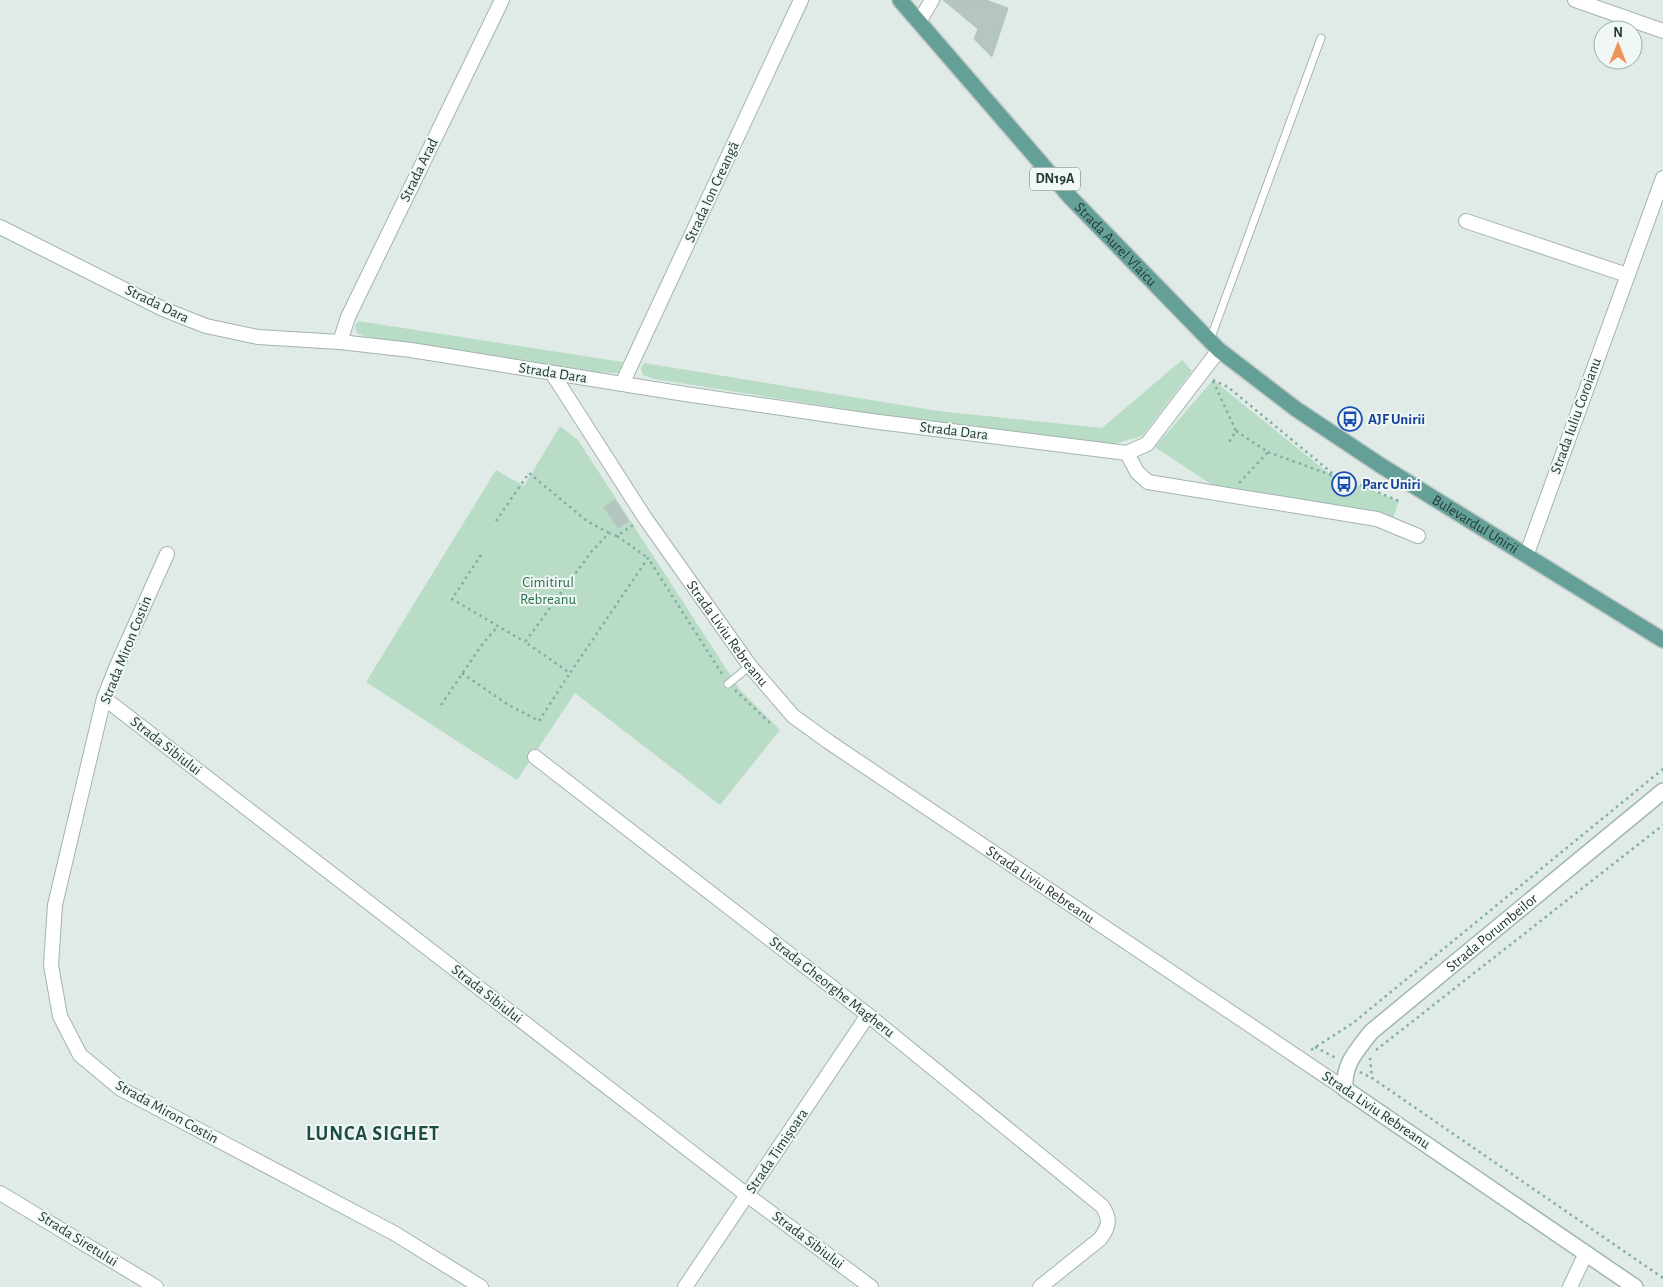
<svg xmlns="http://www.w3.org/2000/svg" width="1663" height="1287" viewBox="0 0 1663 1287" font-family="'Alegreya Sans',sans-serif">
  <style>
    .green { fill: #b9dcc7 }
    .building { fill: #b5c5c1; stroke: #b3c4bf }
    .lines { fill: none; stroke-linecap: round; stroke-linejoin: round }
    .lane-casing { stroke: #a3b3af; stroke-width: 9 }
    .street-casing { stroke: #a3b3af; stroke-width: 16 }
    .secondary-casing { stroke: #9fb6b1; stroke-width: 18 }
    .primary-casing { stroke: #c1c8c7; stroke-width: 18 }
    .path { stroke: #81aea6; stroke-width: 2.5; stroke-dasharray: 2.5 4; stroke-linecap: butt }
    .lane { stroke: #fff; stroke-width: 7 }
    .street { stroke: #fff; stroke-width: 14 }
    .secondary { stroke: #fff; stroke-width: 15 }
    .primary { stroke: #65a098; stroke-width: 15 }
    .labels { text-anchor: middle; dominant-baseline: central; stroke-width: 4; stroke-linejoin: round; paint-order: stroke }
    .shield { fill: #f0f7f5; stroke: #5f7370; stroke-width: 1 }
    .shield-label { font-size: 14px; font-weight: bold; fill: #213b37 }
    .street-label { font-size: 15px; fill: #213b37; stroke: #f0f7f5 }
    .transit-label { font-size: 15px; font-weight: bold; fill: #164399; stroke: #f0f7f5; text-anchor: start }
    .park-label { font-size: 15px; fill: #2c714f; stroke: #f0f7f5 }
    .district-label { font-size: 20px; font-weight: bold; letter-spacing: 1px; fill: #1d4c47; stroke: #f0f7f5 }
  </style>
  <rect width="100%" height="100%" fill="#e0ebe7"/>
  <!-- green -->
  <path class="green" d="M358 321 623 362 618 373 594 372 365 337 357 333 355 326Z
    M1182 360 1192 371 1142 436 1107 446 921 421 654 379 643 375 641 369 644 363 938 411 1102 428Z
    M1213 380 1331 475 1399 501 1391 524 1226 494 1155 447Z
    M560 426 578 440 740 690 780 730 720 805 575 693 517 780 366 682 496 470 524 486Z"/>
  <!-- building -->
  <path class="building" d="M943 0H986L1008 8 992 57 974 39 978 29Z
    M615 500 629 521 618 528 604 507Z"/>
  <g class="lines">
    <!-- lane casing -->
    <g class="lane-casing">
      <path id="lane" d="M1210 340 1321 38
        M728 684 750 666"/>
    </g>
    <!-- street casing -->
    <g class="street-casing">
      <g id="street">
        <path d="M1575 0 1663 31"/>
        <path d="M919 22 932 0"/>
        <path d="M1466 221 1627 275"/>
        <path d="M0 227 163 309 206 326 258 337 340 342 411 350 685 394 871 421 1127 453 1137 472 1148 482 1377 519 1418 536"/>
        <path d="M340 342 348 317 502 0"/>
        <path id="s1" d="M552 373 645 518 750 666 793 716 829 742 1345 1089"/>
        <path d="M622 384 801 0"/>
        <path d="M1127 453 1147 444 1219 350"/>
        <path d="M167 554 118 663 104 698 55 905 51 965 60 1016 80 1055 121 1089 394 1233 481 1287"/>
        <path d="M1526 556 1663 178"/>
        <path d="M104 698 747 1195 871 1287"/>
        <path d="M535 757 868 1015 1102 1206C1111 1219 1109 1227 1100 1239L1040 1287"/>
        <path d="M0 1193 156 1287"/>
        <path d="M685 1287 868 1015"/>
        <path d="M1570 1287 1586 1253"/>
      </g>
    </g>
    <!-- secondary casing -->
    <g class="secondary-casing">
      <g id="secondary">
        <path id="s2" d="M1635 1287 1345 1089C1343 1064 1356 1052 1371 1032L1663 791"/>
      </g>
    </g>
    <!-- primary casing -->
    <g class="primary-casing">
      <g id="primary">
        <path id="s3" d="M900 0 1071 198 1219 350 1296 409 1380 465 1663 640"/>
      </g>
    </g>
    <!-- path -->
    <path class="path" d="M1213 380 1228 387 1332 473 1399 501
      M1213 381 1236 431 1227 445
      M1236 431 1268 452 1239 483
      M1268 452 1331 475 1332 473
      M496 521 529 473 587 521 609 533
      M633 525 617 536 609 533 592 551 525 642 570 673 648 558 724 677
      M617 536 648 558
      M481 555 452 599 525 642
      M462 673 507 704 539 721 570 673
      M735 690 771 724
      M441 705 481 646 497 627
      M1315 1047 1336 1058
      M1311 1050 1353 1023 1663 769
      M1376 1050 1663 825
      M1370 1058 1372 1078 1663 1278
      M1360 1072 1372 1078"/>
    <!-- lane -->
    <use href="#lane" class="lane"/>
    <!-- street -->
    <use href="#street" class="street"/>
    <!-- secondary -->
    <use href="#secondary" class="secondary"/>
    <!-- primary -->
    <use href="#primary" class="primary"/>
  </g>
  <!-- icons -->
  <defs>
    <g id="bus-ring" transform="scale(1.25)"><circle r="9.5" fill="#f0f7f5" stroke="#1a4fb4" stroke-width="1.5"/><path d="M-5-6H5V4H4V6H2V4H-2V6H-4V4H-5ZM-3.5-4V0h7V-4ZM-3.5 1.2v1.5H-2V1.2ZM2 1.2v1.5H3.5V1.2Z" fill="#1a4fb4"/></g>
  </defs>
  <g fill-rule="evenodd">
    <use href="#bus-ring" x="1350" y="419"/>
    <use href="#bus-ring" x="1344" y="484"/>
  </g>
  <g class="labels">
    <!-- shield labels -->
    <rect class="shield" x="1030" y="167.5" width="50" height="23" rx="4"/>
    <g class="shield-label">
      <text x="1055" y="179">DN19A</text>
    </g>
    <!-- street labels -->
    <g class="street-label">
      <text transform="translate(419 170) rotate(-64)">Strada Arad</text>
      <text transform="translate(712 192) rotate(-65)">Strada Ion Creangă</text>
      <text stroke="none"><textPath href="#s3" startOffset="326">Strada Aurel Vlaicu</textPath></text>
      <text transform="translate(157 304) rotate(26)">Strada Dara</text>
      <text transform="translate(553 373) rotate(9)">Strada Dara</text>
      <text transform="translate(1576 416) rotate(-70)">Strada Iuliu Coroianu</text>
      <text transform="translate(954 431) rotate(7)">Strada Dara</text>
      <text stroke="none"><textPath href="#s3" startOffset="784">Bulevardul Unirii</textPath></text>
      <text stroke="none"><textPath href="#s1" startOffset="314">Strada Liviu Rebreanu</textPath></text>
      <text transform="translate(126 650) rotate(-68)">Strada Miron Costin</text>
      <text transform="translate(166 746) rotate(38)">Strada Sibiului</text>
      <text stroke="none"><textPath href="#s1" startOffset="719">Strada Liviu Rebreanu</textPath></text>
      <text stroke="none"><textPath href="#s2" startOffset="572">Strada Porumbeilor</textPath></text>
      <text transform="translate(832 987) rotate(38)">Strada Gheorghe Magheru</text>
      <text transform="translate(487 994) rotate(38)">Strada Sibiului</text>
      <text transform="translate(1376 1110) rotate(34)">Strada Liviu Rebreanu</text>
      <text transform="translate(167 1112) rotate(29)">Strada Miron Costin</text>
      <text transform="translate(777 1151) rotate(-56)">Strada Timișoara</text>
      <text transform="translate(78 1239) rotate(32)">Strada Siretului</text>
      <text transform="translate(808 1240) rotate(37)">Strada Sibiului</text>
    </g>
    <!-- transit labels -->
    <g class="transit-label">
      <text x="1368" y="419">AJF Unirii</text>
      <text x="1362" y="484">Parc Uniri</text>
    </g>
    <!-- park labels -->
    <g class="park-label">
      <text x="548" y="582">Cimitirul<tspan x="548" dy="17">Rebreanu</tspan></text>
    </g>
    <!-- district labels -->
    <g class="district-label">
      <text x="373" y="1134">LUNCA SIGHET</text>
    </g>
  </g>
  <!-- north arrow -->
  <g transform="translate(1618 45)"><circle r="24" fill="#f0f7f5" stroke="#9daca9"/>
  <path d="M0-4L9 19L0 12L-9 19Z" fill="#ef9259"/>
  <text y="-8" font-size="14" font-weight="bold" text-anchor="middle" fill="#213b37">N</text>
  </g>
</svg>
